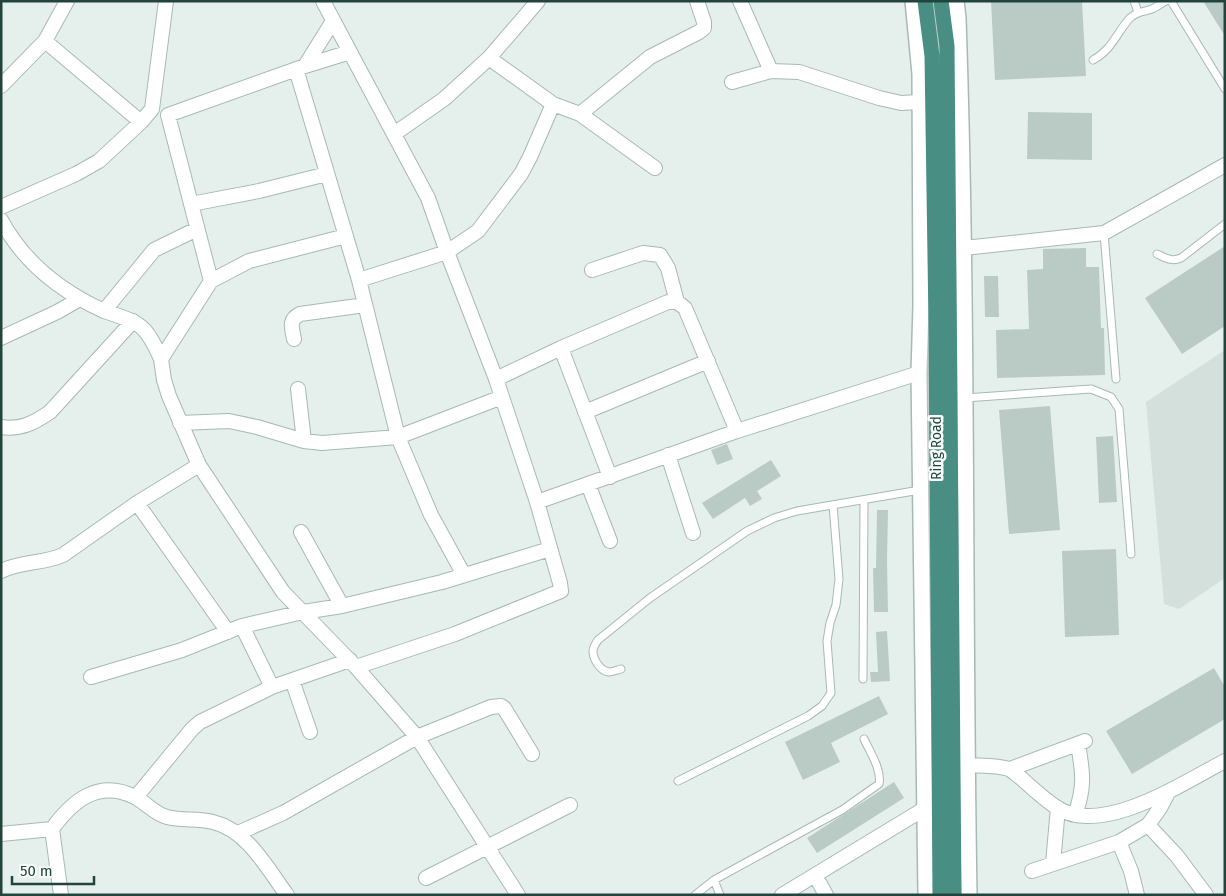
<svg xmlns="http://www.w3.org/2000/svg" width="1226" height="896" viewBox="0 0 1226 896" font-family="'Fira Sans',sans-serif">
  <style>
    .built { fill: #d3e0db }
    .building { fill: #bacbc5 }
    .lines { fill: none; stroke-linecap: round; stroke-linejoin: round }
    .service-casing { stroke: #a7b9b4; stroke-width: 9 }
    .minor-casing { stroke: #a7b9b4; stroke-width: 16 }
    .tertiary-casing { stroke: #a7b9b4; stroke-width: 18 }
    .trunk-casing { stroke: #c1cbc9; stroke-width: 18 }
    .service { stroke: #fff; stroke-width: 7 }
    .minor { stroke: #fff; stroke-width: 14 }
    .tertiary { stroke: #fff; stroke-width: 15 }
    .trunk { stroke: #488e82; stroke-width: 15 }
    .labels { text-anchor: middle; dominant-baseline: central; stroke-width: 5; stroke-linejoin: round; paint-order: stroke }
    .street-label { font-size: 14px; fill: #22443d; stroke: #f7fbf9 }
  </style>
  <rect width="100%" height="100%" fill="#e5f0ec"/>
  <!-- built -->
  <path class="built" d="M1225 350V578L1179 609 1164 604 1146 402Z"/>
  <!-- building -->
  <path class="building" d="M991 1H1082L1086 76 995 80Z
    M1203 1H1225V36Z
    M1028 112 1092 113V160L1027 159Z
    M1225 246V326L1182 354 1145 298Z
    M1086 248V267H1099L1101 328H1104L1105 375 997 378 996 330 1029 329 1027 270 1043 269V249Z
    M984 276H998L999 317H985Z
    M1050 406 1060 530 1009 534 999 410Z
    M1113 436 1117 502 1099 503 1096 437Z
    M727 444 733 459 717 465 711 450Z
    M771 460 781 476 757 491 762 499 750 506 745 498 713 519 702 503Z
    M877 510H888L887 562 888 612H874L873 568H876Z
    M1116 549 1119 635 1065 637 1062 551Z
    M887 631 890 681 871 682 870 672H878L876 632Z
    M1214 668 1225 687V719L1132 774 1106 731Z
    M879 696 888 714 831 743 840 762 803 780 785 742Z
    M894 782 904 798 817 853 807 838Z"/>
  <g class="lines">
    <!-- service casing -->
    <g class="service-casing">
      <path id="service" d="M1134 1 1138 12
        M1171 1 1225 89
        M1093 60C1112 50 1117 32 1130 18 1137 11 1144 12 1152 9 1157 7 1161 3 1166 1
        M1104 233 1116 379
        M1157 254C1166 258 1171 262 1181 258L1225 224
        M965 398 1091 389 1111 397 1119 409 1131 554
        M621 669C617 670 612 672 609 672 600 671 593 659 593 651 593 647 596 643 598 640L650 598 747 531 774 518 797 511 920 490
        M863 679 864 500
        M678 781 808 716 822 706 831 693 827 641 830 623 836 605 839 579 833 505
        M714 880 720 895
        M695 895 714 880 842 810 879 784C882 770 870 752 864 739"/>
    </g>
    <!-- minor casing -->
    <g class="minor-casing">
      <path id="minor" d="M323 1 350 52
        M740 1 771 71
        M45 41 141 122
        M489 58 553 104
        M305 66 333 21
        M296 69 359 280
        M732 82 771 71 799 72 879 98 901 103 920 102
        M1 86 45 41 67 1
        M580 114 650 57 699 32 704 28V22L697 1
        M394 134 444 99 489 58 538 1
        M191 204 259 191 327 174
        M1 207 76 174 99 161 141 122 152 109 166 1
        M1 220C24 263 60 291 104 311L154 250 197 229
        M964 248 1104 233 1225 165
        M592 270 643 253 660 255 668 268 677 302
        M211 281 249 261 346 236
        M104 311C140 323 145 323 161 359
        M1 338 57 312 78 300
        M294 339C292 328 288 320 300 314L365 305
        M561 348 610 477
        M496 379 561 348 668 302H677L685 308 737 431
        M298 389 304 441
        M585 412 708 361
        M180 423 229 421 257 427 304 441 322 443 398 437 502 397
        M1 427C21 430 34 423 50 412L133 321
        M668 455 693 533
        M199 465 137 503 228 632
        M588 484 610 541
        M537 502 737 431 919 373
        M301 532 342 606
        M1 571C22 561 42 564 63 555L137 503
        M464 575 431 515 398 437 359 280 447 252 428 198 350 52 305 66 168 115 211 281 161 359 164 380 169 396 199 465 283 592 356 667 417 737 518 895
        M242 626 272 687
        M356 667 455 634 561 591 560 583 537 502 496 379 447 252 478 231 521 174 530 157 553 104 580 114 655 168
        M91 677 182 650 242 626 303 612 342 606 442 582 550 549
        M292 680 310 732
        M967 765C980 766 997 765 1009 769 1013 771 1017 775 1021 778 1032 788 1044 799 1056 807 1101 838 1184 782 1225 761
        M1010 769 1085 741
        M136 797 192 729 200 722 272 687 350 660
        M1075 815C1085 787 1083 773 1078 744
        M1148 825 1177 856 1206 895
        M238 833 283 813 417 737 491 707 501 706 504 708 532 754
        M1 834 52 829
        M1119 842 1131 871 1137 895
        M1053 863 1058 808
        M1032 871 1119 842 1148 825 1160 808 1169 791
        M815 875 826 895
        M426 878 570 805
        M61 895 52 829C73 800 99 779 135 797 146 803 155 814 167 817 182 821 198 818 213 822 247 830 267 868 287 895
        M782 895 924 809"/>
    </g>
    <!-- tertiary casing -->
    <g class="tertiary-casing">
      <path id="tertiary" d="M913 1 920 74 921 305 919 373 926 895
        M956 1 958 18C968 310 964 603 969 895"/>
    </g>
    <!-- trunk casing -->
    <g class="trunk-casing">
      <path id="trunk" d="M925 1 932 56 936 323 940 895
        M941 1 947 46 954 895"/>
    </g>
    <!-- service -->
    <use href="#service" class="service"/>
    <!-- minor -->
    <use href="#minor" class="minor"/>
    <!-- tertiary -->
    <use href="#tertiary" class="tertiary"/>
    <!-- trunk -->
    <use href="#trunk" class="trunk"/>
  </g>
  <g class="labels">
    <!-- street labels -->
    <g class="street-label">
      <text transform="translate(936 448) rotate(-90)">Ring Road</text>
    </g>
  </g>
  <!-- border -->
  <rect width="1226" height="896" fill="none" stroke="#22443d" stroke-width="5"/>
  <!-- scale -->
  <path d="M12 876v8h82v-8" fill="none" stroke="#22443d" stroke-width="2.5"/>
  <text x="20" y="876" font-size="15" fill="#22443d" stroke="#f7fbf9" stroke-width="4" paint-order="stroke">50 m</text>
</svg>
